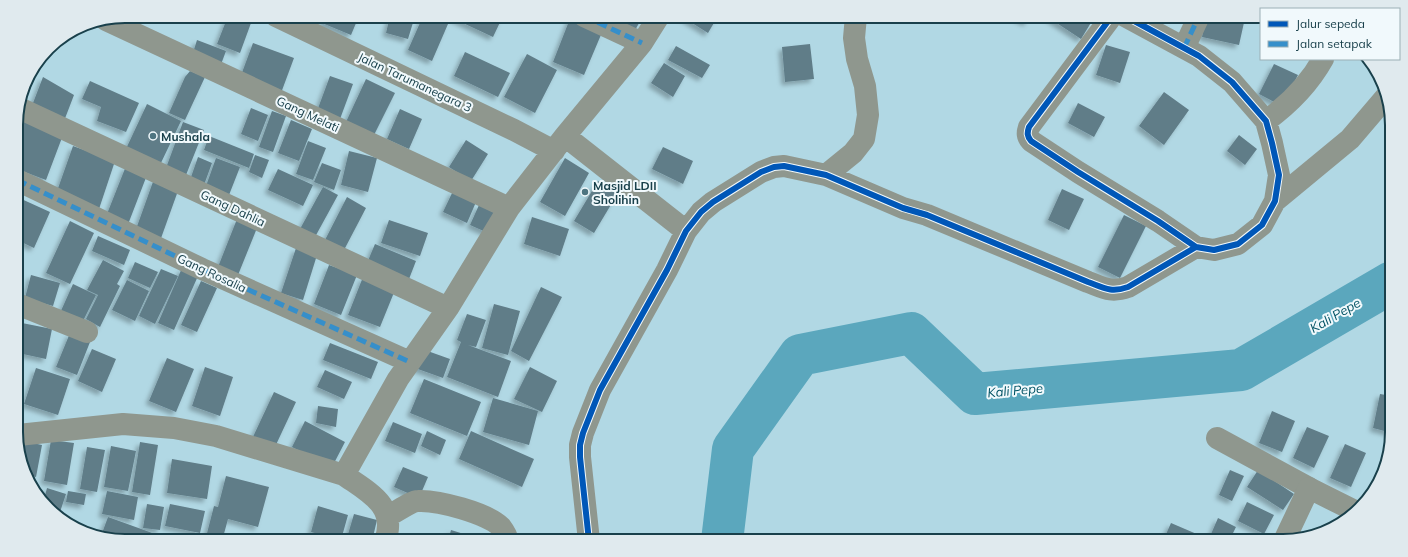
<svg xmlns="http://www.w3.org/2000/svg" width="1408" height="557" viewBox="0 0 1408 557" font-family="Mulish,sans-serif">
  <style>
    .lines { fill: none; stroke-linecap: round; stroke-linejoin: round }
    .river { stroke: #5ba7bd; stroke-width: 42 }
    .building { fill: #607d88; filter: url(#shadow) }
    .minor { stroke: #8f978e; stroke-width: 22 }
    .tertiary { stroke: #8f978e; stroke-width: 22 }
    .quiet { stroke: #368fca; stroke-width: 5; stroke-dasharray: 10 5; stroke-linecap: butt }
    .cycleway-casing { stroke: #f1f9fc; stroke-width: 8 }
    .cycleway { stroke: #0057b8; stroke-width: 6 }
    .poi-dot { fill: #4e7581; stroke: #f1f9fc; stroke-width: 1.5 }
    .labels { text-anchor: middle; dominant-baseline: central; stroke-width: 4; stroke-linejoin: round; paint-order: stroke }
    .street-label { font-size: 12px; fill: #19404b; stroke: #f1f9fc }
    .poi-label { font-size: 12px; font-weight: bold; fill: #19404b; stroke: #f1f9fc; text-anchor: start }
    .water-label { font-size: 13px; font-style: italic; fill: #005264; stroke: #f1f9fc }
    .rim { fill: none; stroke: #19404b; stroke-width: 2 }
  </style>
  <defs>
    <filter id="shadow"><feDropShadow dx="-3.5" dy="3.5" stdDeviation="2" flood-color="#0004"/></filter>
  </defs>
  <rect width="100%" height="100%" fill="#b1d8e4"/>
  <g class="lines">
    <!-- river -->
    <path class="river" d="M722 541 733 449 800 355 911 333 975 394 1241 370 1392 282"/>
  </g>
  <!-- building -->
  <path class="building" d="M228 16H232L251 23 240 53 217 44Z
    M325 16H359L351 35 322 23Z
    M390 16H415L408 39 386 33Z
    M423 16H431L448 24 432 61 408 50Z
    M448 16H503L493 37Z
    M571 16 603 30 584 75 553 62Z
    M611 16H643L634 32 610 19Z
    M681 16H718L708 33Z
    M1013 16H1030L1027 23Z
    M1046 16H1084L1092 21 1081 39Z
    M1206 16H1233L1245 18 1239 45 1202 37Z
    M197 40 226 51 220 67 192 56Z
    M253 43 294 58 281 93 240 78Z
    M810 44 814 79 785 82 782 47Z
    M1106 45 1130 52 1120 83 1096 75Z
    M676 46 710 65 702 78 668 60Z
    M465 52 510 73 498 97 454 76Z
    M527 54 557 70 535 113 504 97Z
    M664 63 685 76 673 97 651 83Z
    M1274 64 1298 75 1282 106 1259 94Z
    M190 71 205 77 185 120 169 113 185 77Z
    M330 76 353 84 340 119 317 111Z
    M43 77 74 95 64 121 33 103Z
    M366 79 395 93 374 135 346 122Z
    M90 81 139 103 126 132 97 121 101 107 82 99Z
    M1164 92 1189 110 1164 145 1139 126Z
    M1078 103 1105 117 1094 137 1068 123Z
    M147 104 181 121 159 167 125 151Z
    M251 108 268 115 258 141 241 134Z
    M400 109 422 119 409 149 387 139Z
    M272 111 286 116 273 152 259 147Z
    M16 117 63 135 46 180 17 169Z
    M291 120 312 129 299 161 278 153Z
    M183 122 204 130 186 175 166 168Z
    M1239 135 1257 149 1245 165 1227 151Z
    M209 136 254 154 249 168 204 150Z
    M466 140 488 154 471 181 449 167Z
    M308 141 326 148 313 180 296 174Z
    M73 146 115 161 99 209 56 194Z
    M663 147 693 161 683 184 652 169Z
    M349 151 377 158 368 192 341 185Z
    M255 155 269 160 262 178 249 172Z
    M198 157 212 163 204 185 190 180Z
    M216 158 240 167 229 195 206 186Z
    M565 158 589 173 565 216 540 202Z
    M322 163 341 170 334 190 314 182Z
    M126 166 147 175 127 227 105 219Z
    M278 169 313 185 303 206 268 190Z
    M154 179 179 188 160 241 135 232Z
    M598 181 618 193 594 233 574 221Z
    M323 187 338 195 315 237 300 229Z
    M1062 189 1084 199 1069 230 1048 220Z
    M453 191 476 202 467 223 443 212Z
    M17 197 50 212 34 248 17 240Z
    M347 197 366 208 344 250 325 240Z
    M479 205 497 214 488 233 470 225Z
    M1124 215 1146 226 1120 278 1098 267Z
    M532 217 569 229 560 256 524 244Z
    M237 219 257 228 238 275 218 267Z
    M389 220 428 233 420 256 381 243Z
    M70 221 94 233 70 284 46 273Z
    M98 236 130 250 124 265 92 251Z
    M375 244 416 261 409 279 367 263Z
    M296 248 317 255 303 300 281 293Z
    M103 260 124 271 117 284 120 286 100 327 86 319 98 295 87 290Z
    M135 262 158 272 150 288 128 278Z
    M329 265 357 275 341 315 314 304Z
    M182 268 198 276 174 330 158 323Z
    M161 269 178 276 155 324 139 316Z
    M31 275 60 283 53 306 25 298Z
    M363 277 395 290 380 327 348 315Z
    M127 280 149 291 135 321 112 310Z
    M201 281 217 288 197 332 181 325Z
    M73 284 96 295 82 323 60 313Z
    M541 287 562 297 529 361 511 351Z
    M494 304 520 311 508 355 482 348Z
    M467 314 486 320 476 347 468 345 511 361 498 397 447 377 461 342 457 340Z
    M17 322 52 329 46 359 18 353Z
    M70 333 90 342 77 375 56 367Z
    M330 343 378 362 371 379 323 360Z
    M92 349 116 359 102 392 78 381Z
    M422 349 450 359 443 378 415 368Z
    M167 358 194 369 176 412 149 401Z
    M205 367 233 377 220 416 192 406Z
    M530 367 557 381 542 412 514 399Z
    M36 368 70 379 58 415 24 404Z
    M325 370 352 382 344 399 317 387Z
    M424 379 481 402 467 436 410 413Z
    M274 392 296 402 274 449 252 439Z
    M1380 394 1392 396V433L1373 428Z
    M493 398 538 411 529 445 483 432Z
    M318 406 338 409 336 427 316 423Z
    M1272 411 1295 421 1282 452 1259 443Z
    M305 421 345 442 332 467 292 447Z
    M393 422 422 434 415 453 385 441Z
    M1307 427 1329 436 1314 468 1293 458Z
    M427 431 446 440 440 455 421 446Z
    M471 431 534 459 522 487 459 459Z
    M51 440 74 443 67 485 44 481Z
    M23 441 42 445 36 477 29 475 20 457Z
    M140 442 158 445 150 495 132 492Z
    M1345 444 1366 453 1351 487 1330 478Z
    M111 446 136 451 128 491 104 487Z
    M87 447 105 450 97 492 80 489Z
    M172 459 212 466 207 499 167 493Z
    M403 467 428 477 419 498 394 487Z
    M1230 470 1244 476 1232 501 1219 495Z
    M1258 470 1294 494 1283 510 1247 487Z
    M226 476 269 487 258 527 228 519 222 541H205L214 506 218 507Z
    M47 488 66 494 59 515 43 503Z
    M68 491 86 494 84 505 66 502Z
    M107 491 138 497 134 520 102 514Z
    M1247 502 1274 515 1264 534 1238 521Z
    M147 504 164 507 160 530 143 528Z
    M170 504 205 511 200 533 165 526Z
    M318 506 348 515 341 540 311 532Z
    M354 514 377 520 372 541H346Z
    M108 517 155 534 152 541H125L101 536Z
    M1218 518 1236 527 1229 541H1208Z
    M1171 523 1199 535 1196 541H1163Z
    M451 530 480 539 479 541H448Z"/>
  <g class="lines">
    <!-- minor -->
    <path class="minor" d="M276 16 514 130 554 151
      M584 16 642 43
      M1112 16 1029 127C1027 133 1027 136 1031 141L1078 172 1158 221 1196 247 1214 250 1238 244 1262 225 1275 201 1279 175 1272 143 1266 121 1232 82 1199 56 1125 16
      M106 20 509 208
      M1184 48 1199 16
      M19 108 448 308
      M1266 121C1288 105 1309 84 1323 59
      M565 136 686 231
      M826 175 853 153 864 139 868 115 865 86 857 59 854 38 856 16
      M17 180 202 269 410 362
      M1275 201 1350 139 1385 98
      M17 304 87 332
      M18 435 123 424 174 428 216 436 344 475
      M1217 438 1309 488
      M388 516C395 513 411 501 418 501 438 500 487 513 501 527 504 531 507 536 508 541
      M385 541C398 506 368 492 344 475L398 379 448 308 509 208 565 136 642 43 659 16
      M589 541 580 457V445L583 433 600 390 667 270 686 231 701 212 713 202 761 172 774 167 784 166 826 175 903 208 927 215 1088 282C1104 288 1111 293 1128 287L1196 247"/>
    <!-- tertiary -->
    <path class="tertiary" d="M1284 541 1309 488 1355 511"/>
    <!-- quiet -->
    <path class="quiet" d="M584 16 642 43
      M1184 48 1199 16
      M17 180 202 269 410 362"/>
    <!-- cycleway casing -->
    <g class="cycleway-casing">
      <path id="cycleway" d="M1112 16 1029 127C1027 133 1027 136 1031 141L1078 172 1158 221 1196 247 1214 250 1238 244 1262 225 1275 201 1279 175 1272 143 1266 121 1232 82 1199 56 1125 16
        M589 541 580 457V445L583 433 600 390 667 270 686 231 701 212 713 202 761 172 774 167 784 166 826 175 903 208 927 215 1088 282C1104 288 1111 293 1128 287L1196 247"/>
    </g>
    <!-- cycleway -->
    <use href="#cycleway" class="cycleway"/>
  </g>
  <!-- markers -->
  <g class="poi-dot">
    <circle cx="153" cy="136" r="4"/>
    <circle cx="585" cy="192" r="4"/>
  </g>
  <g class="labels">
    <!-- street labels -->
    <g class="street-label">
      <text transform="translate(415 82) rotate(25)">Jalan Tarumanegara 3</text>
      <text transform="translate(308 114) rotate(25)">Gang Melati</text>
      <text transform="translate(233 208) rotate(25)">Gang Dahlia</text>
      <text transform="translate(212 273) rotate(25)">Gang Rosalia</text>
    </g>
    <!-- poi labels -->
    <g class="poi-label">
      <text x="161" y="136">Mushala</text>
      <text x="593" y="185">Masjid LDII<tspan x="593" dy="14">Sholihin</tspan></text>
    </g>
    <!-- water labels -->
    <g class="water-label">
      <text transform="translate(1335 315) rotate(-30)">Kali Pepe</text>
      <text transform="translate(1015 390) rotate(-5)">Kali Pepe</text>
    </g>
  </g>
  <!-- crop -->
  <path d="M0 0H1408V557H0ZM125 23H1283A102 102 0 0 1 1385 125V432A102 102 0 0 1 1283 534H125A102 102 0 0 1 23 432V125A102 102 0 0 1 125 23Z" fill="#e0eaee" fill-rule="evenodd"/>
  <path class="rim" d="M125 23H1283A102 102 0 0 1 1385 125V432A102 102 0 0 1 1283 534H125A102 102 0 0 1 23 432V125A102 102 0 0 1 125 23Z"/>
  <!-- legend -->
  <rect x="1260" y="8" width="140" height="52" fill="#f1f9fc" stroke="#9bafb5"/>
  <rect x="1268" y="21" width="20" height="6" fill="#0057b8" stroke="#9bafb5"/>
  <text x="1296" y="28" font-size="12" fill="#19404b">Jalur sepeda</text>
  <rect x="1268" y="41" width="20" height="6" fill="#368fca" stroke="#9bafb5"/>
  <text x="1296" y="48" font-size="12" fill="#19404b">Jalan setapak</text>
</svg>
